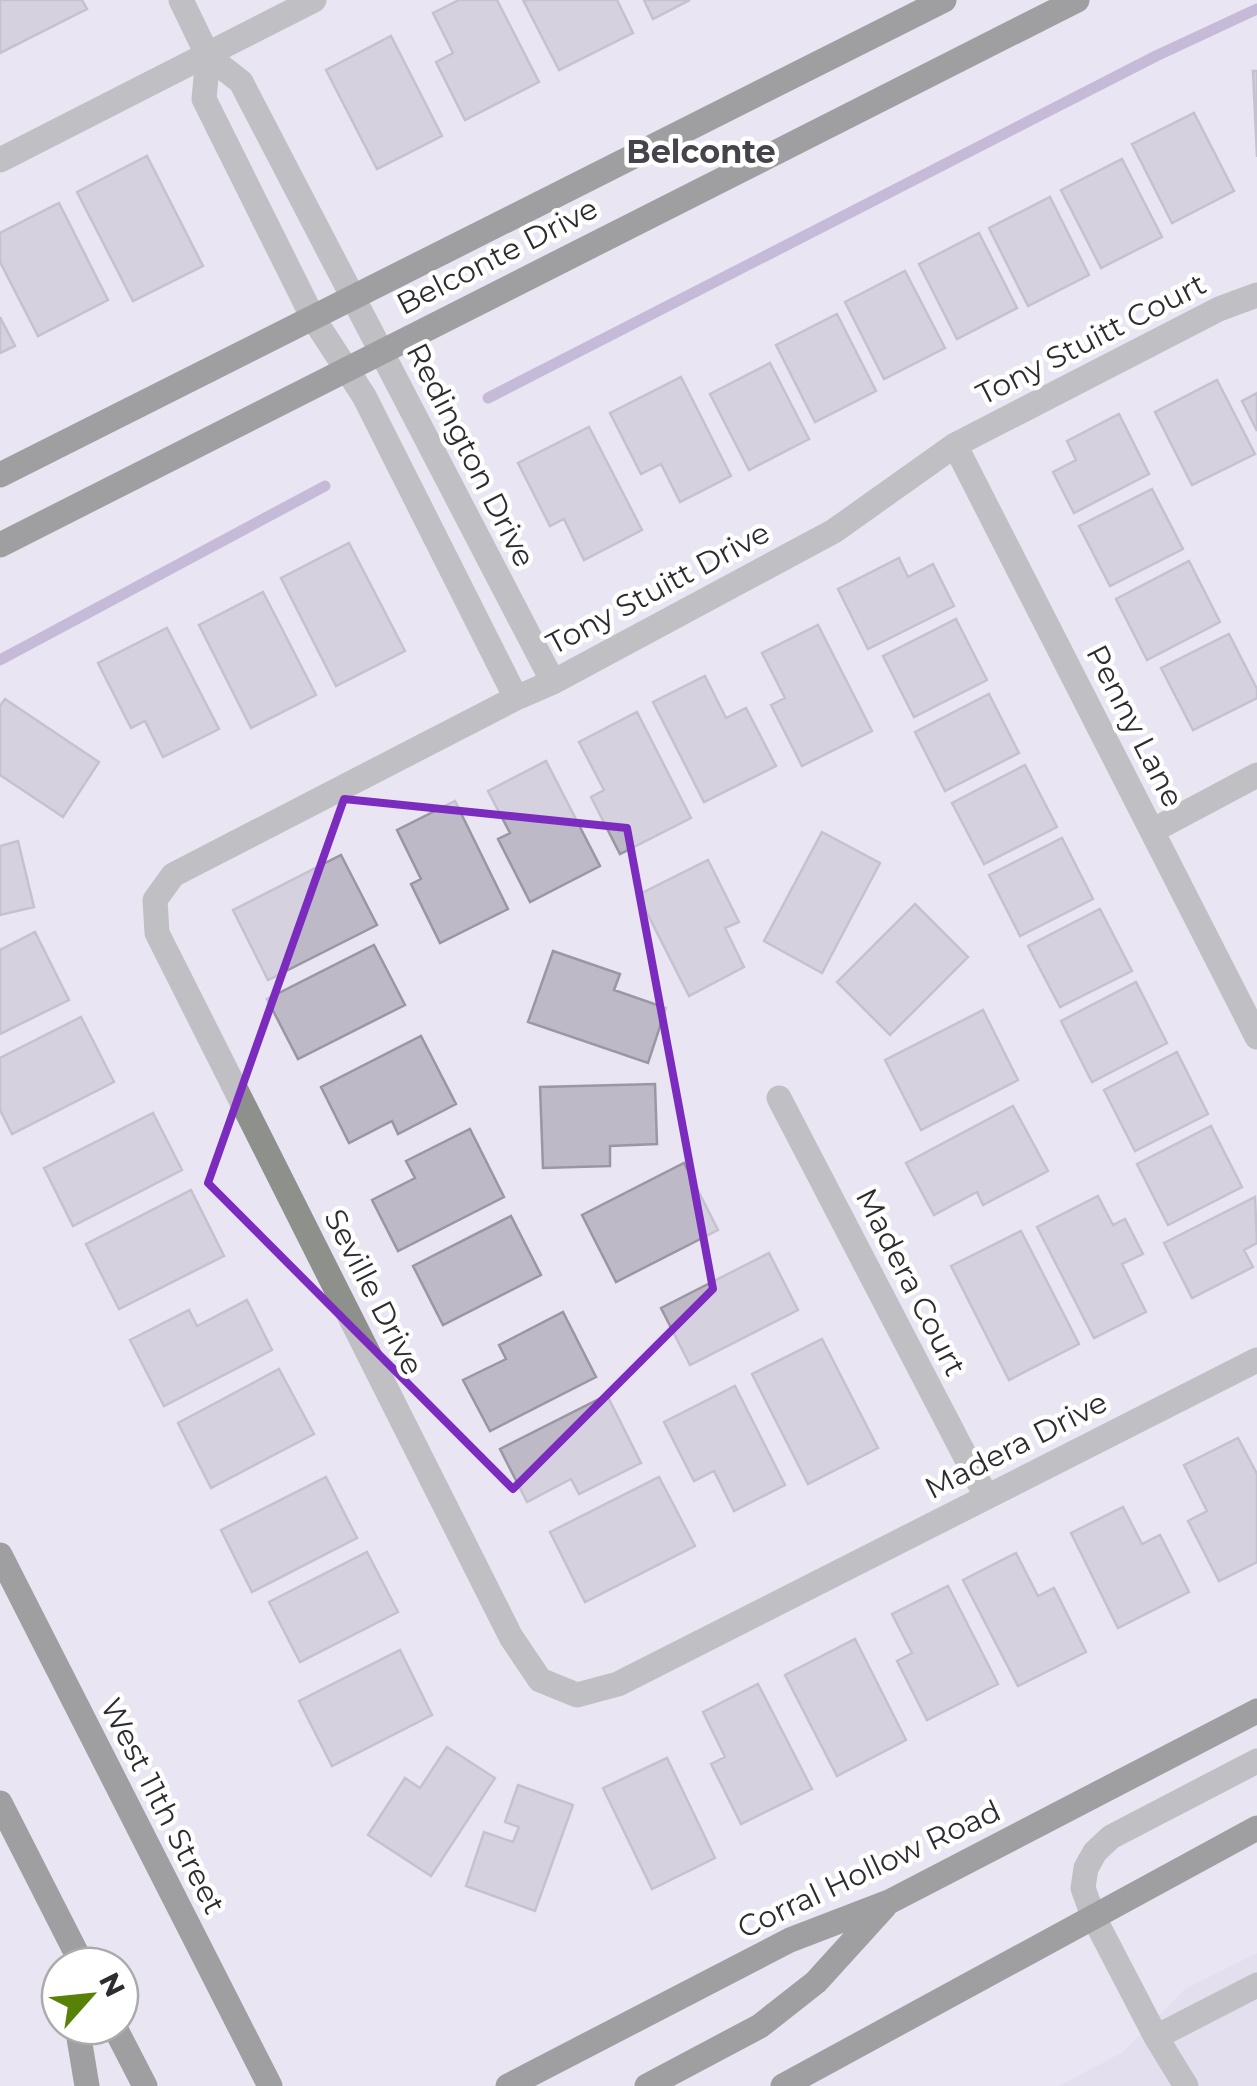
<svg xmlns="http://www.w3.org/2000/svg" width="1257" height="2086" viewBox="0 0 1257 2086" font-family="Montserrat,sans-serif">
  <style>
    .built { fill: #ddd7eb }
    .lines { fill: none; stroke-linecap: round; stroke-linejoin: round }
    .stream { stroke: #9987ba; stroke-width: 11 }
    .building { fill: #bdb9c6; stroke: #9a96a2; stroke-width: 2.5 }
    .minor { stroke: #8e918b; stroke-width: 25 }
    .major { stroke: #464a42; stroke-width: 25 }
    .marked { fill: none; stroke: #7b2cbf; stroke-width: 8; stroke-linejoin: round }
    .labels { text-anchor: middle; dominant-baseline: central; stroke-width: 9; stroke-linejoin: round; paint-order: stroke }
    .street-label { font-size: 30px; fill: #2e2c31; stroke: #fff }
    .neighbourhood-label { font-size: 32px; font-weight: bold; fill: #46434d; stroke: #fff }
  </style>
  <rect width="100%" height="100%" fill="#e9e5f2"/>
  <!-- built -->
  <path class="built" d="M1257 1953V2086H1059L1123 2052 1185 1989Z"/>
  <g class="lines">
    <!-- stream -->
    <path class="stream" d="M488 398 1156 56 1257 9
      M0 660 325 486"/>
  </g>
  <!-- building -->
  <path class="building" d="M0 0H82L87 9 0 53Z
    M459 0H497L539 82 465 120 436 62 453 53 433 13Z
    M523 0H617L633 33 559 70Z
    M644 0H690L653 19Z
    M391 36 442 136 377 169 326 70Z
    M1253 71H1257V157Z
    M1194 113 1234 191 1172 223 1132 144Z
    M147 156 203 266 133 301 77 192Z
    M1122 159 1162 237 1101 268 1061 190Z
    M1050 197 1089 275 1028 306 989 228Z
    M59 203 108 300 38 336 0 262V233Z
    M979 233 1017 308 957 339 919 264Z
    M905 271 945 348 884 379 845 302Z
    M837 314 876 391 815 422 776 345Z
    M0 317 15 346 0 353Z
    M770 363 809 439 749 470 710 394Z
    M681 377 731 476 680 502 661 464 641 474 610 413Z
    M1217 380 1255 454 1192 485 1155 412Z
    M1257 393V431L1242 401Z
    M1119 414 1149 474 1074 513 1053 472 1076 460 1067 441Z
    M589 427 642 530 584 560 564 519 550 526 518 463Z
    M1152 489 1183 549 1110 586 1079 526Z
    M349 543 405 651 336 686 281 578Z
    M899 558 908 577 933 564 954 606 868 649 838 589Z
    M1189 561 1220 622 1147 660 1116 599Z
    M263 592 316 695 251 728 199 625Z
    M956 619 987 680 914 717 883 656Z
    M818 625 872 731 802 766 771 705 785 698 762 653Z
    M167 628 219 729 163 757 145 721 131 728 98 663Z
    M1229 634 1257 689V698L1193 730 1161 668Z
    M705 676 726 718 746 708 776 766 704 802 653 702Z
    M989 694 1019 753 945 791 915 732Z
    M5 699 99 762 63 817 0 775V706Z
    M637 712 691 818 620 854 591 797 604 790 579 742Z
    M546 761 600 866 530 902 498 839 510 833 488 791Z
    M1025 765 1057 827 984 864 952 803Z
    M455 801 508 909 440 943 411 884 421 879 397 830Z
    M822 832 880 863 822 973 764 941Z
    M1062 838 1093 899 1020 936 989 875Z
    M18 841 34 907 0 915V846Z
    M341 855 377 925 268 980 233 910Z
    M708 860 739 922 725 928 744 967 689 996 638 895Z
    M915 904 968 957 890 1035 837 982Z
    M1100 909 1132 971 1060 1007 1028 946Z
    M35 932 69 1000 0 1034V950Z
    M374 945 405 1005 298 1059 267 999Z
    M553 951 620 974 614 990 666 1008 648 1063 528 1022Z
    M1136 982 1167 1043 1092 1082 1061 1021Z
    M983 1010 1018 1080 921 1130 885 1060Z
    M81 1017 114 1082 12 1134 0 1110V1058Z
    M421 1036 456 1104 398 1134 392 1121 349 1143 321 1087Z
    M1177 1052 1208 1114 1135 1151 1104 1090Z
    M655 1084 657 1144 610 1146V1166L543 1168 540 1087Z
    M1013 1106 1048 1171 983 1205 977 1192 934 1215 906 1163Z
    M153 1113 182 1170 73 1226 44 1168Z
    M1211 1126 1242 1187 1168 1225 1137 1164Z
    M470 1129 504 1197 398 1251 372 1200 415 1178 406 1161Z
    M684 1163 718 1230 616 1282 582 1215Z
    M191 1190 224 1256 119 1309 86 1244Z
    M1098 1196 1113 1225 1125 1219 1143 1254 1122 1264 1146 1312 1094 1338 1037 1227Z
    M1255 1197 1257 1243 1244 1250 1253 1267 1192 1298 1164 1243Z
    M511 1216 541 1275 443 1325 413 1266Z
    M1021 1231 1079 1344 1009 1380 951 1266Z
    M769 1253 798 1310 690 1365 661 1308Z
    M247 1300 272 1350 164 1406 130 1340 189 1310 197 1326Z
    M563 1312 596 1377 490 1431 463 1380 506 1359 499 1345Z
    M822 1339 878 1448 808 1484 752 1374Z
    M279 1369 314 1434 211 1488 178 1423Z
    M735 1386 785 1485 734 1511 714 1471 694 1481 664 1422Z
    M607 1395 641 1463 579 1494 571 1479 527 1502 500 1449Z
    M1238 1438 1257 1474V1562L1219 1581 1188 1521 1207 1511 1184 1465Z
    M326 1477 357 1538 252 1592 221 1530Z
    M659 1477 695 1546 585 1602 550 1532Z
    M1123 1507 1142 1544 1160 1535 1189 1592 1118 1628 1071 1533Z
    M367 1552 398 1612 300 1662 269 1602Z
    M1016 1553 1038 1596 1054 1588 1086 1652 1018 1686 963 1580Z
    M948 1586 998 1684 927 1720 897 1661 912 1653 892 1614Z
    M855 1639 906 1740 837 1776 785 1675Z
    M400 1650 432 1715 332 1766 299 1701Z
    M758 1684 812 1789 741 1824 711 1764 725 1757 703 1712Z
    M447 1747 495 1778 431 1876 368 1835 405 1778 420 1788Z
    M667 1758 715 1858 652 1889 603 1788Z
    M518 1785 573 1805 535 1911 466 1886 484 1832 513 1842 519 1827 505 1822Z"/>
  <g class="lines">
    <!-- minor -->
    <path class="minor" d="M181 0 208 56 241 82 553 682
      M208 56 204 99 313 318 364 396 516 698
      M0 160 314 0
      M1257 295 1219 309 955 445 834 531 553 682 516 698 173 875 155 900 157 933 511 1637 540 1680 577 1695 618 1684 1257 1360
      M955 445 1257 1037
      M1152 831 1257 775
      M779 1098 986 1496
      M1156 2037 1257 1985
      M1186 2086 1156 2037 1093 1916 1083 1888 1086 1868 1095 1852 1111 1837 1257 1761"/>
    <!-- major -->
    <path class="major" d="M0 475 944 0
      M0 545 1077 0
      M0 1555 270 2086
      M0 1803 83 1966
      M77 2026 87 2086
      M114 2026 145 2086
      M508 2086 790 1940 889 1902 1257 1711
      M647 2086 760 2026 816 1982 885 1906
      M783 2086 1257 1828"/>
  </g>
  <!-- marked area -->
  <path d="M0 0H1257V2086H0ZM344 799 627 828 713 1289 513 1489 208 1183Z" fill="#e9e5f2" fill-opacity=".55" fill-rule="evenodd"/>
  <path class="marked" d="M344 799 627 828 713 1289 513 1489 208 1183Z"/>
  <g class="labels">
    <!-- street labels -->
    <g class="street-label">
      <text transform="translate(497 256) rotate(-27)">Belconte Drive</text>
      <text transform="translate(1091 339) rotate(-27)">Tony Stuitt Court</text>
      <text transform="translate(471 455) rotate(63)">Redington Drive</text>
      <text transform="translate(658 588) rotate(-28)">Tony Stuitt Drive</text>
      <text transform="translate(1135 726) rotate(63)">Penny Lane</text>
      <text transform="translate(911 1282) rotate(63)">Madera Court</text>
      <text transform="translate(374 1292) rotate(63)">Seville Drive</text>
      <text transform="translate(1016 1445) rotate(-27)">Madera Drive</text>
      <text transform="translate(163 1806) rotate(63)">West 11th Street</text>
      <text transform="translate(869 1869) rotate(-25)">Corral Hollow Road</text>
    </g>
    <!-- neighbourhood labels -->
    <g class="neighbourhood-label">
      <text x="701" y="151">Belconte</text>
    </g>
  </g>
  <!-- north arrow -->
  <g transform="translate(90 1996) rotate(63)"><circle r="48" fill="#ffffff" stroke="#ababad" stroke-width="2.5"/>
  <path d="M0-8L18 38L0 25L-18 38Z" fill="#588107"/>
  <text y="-15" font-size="28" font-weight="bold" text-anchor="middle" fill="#2e2c31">N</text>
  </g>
</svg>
